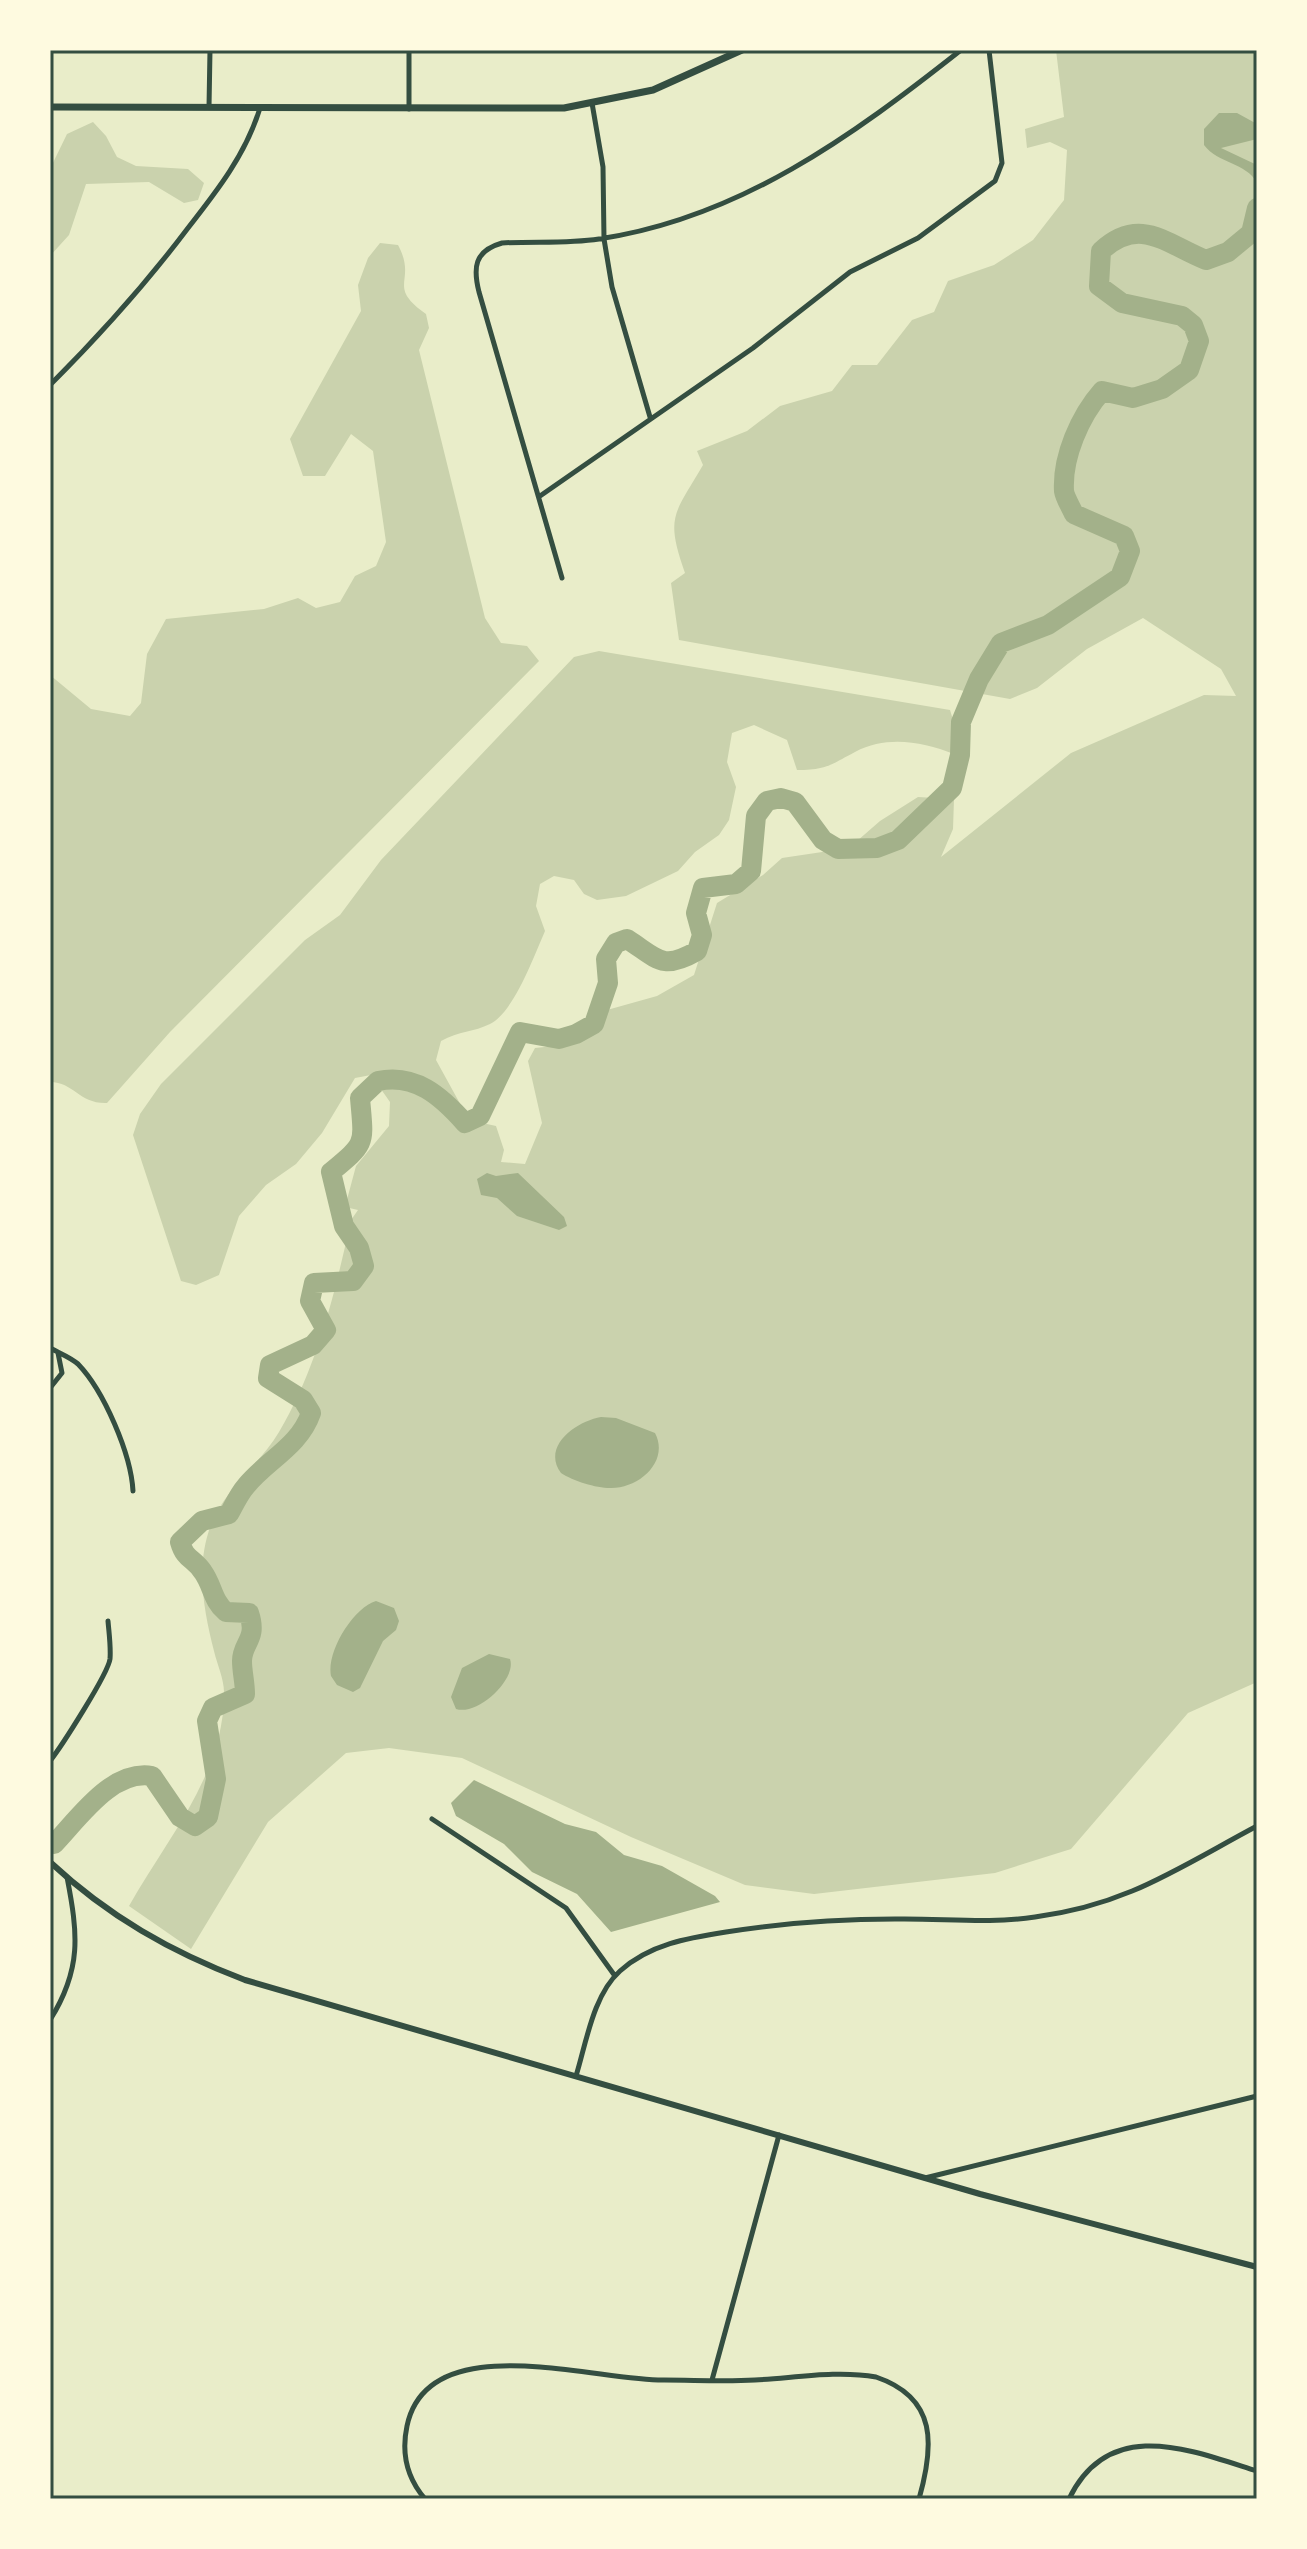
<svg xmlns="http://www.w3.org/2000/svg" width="1307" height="2549" viewBox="0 0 1307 2549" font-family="Signika,sans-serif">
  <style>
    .green { fill: #cad2ad }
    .water { fill: #a3b18a }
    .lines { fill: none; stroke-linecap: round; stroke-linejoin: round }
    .river { stroke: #a3b18a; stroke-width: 20 }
    .minor { stroke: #344e41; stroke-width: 5 }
    .tertiary { stroke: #344e41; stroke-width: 6 }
    .secondary { stroke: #344e41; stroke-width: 7 }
    .neatline { fill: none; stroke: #344e41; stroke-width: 3 }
  </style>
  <rect width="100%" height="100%" fill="#e9edc9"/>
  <!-- green -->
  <path class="green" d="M1056 50H1257V1682L1188 1713 1071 1849 995 1873 814 1894 745 1885 631 1837 462 1758 389 1748 346 1753 268 1822 191 1949 129 1906C167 1838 225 1774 224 1692 224 1679 217 1664 214 1651 204 1611 195 1566 211 1525 224 1490 260 1464 279 1432 317 1368 335 1293 351 1220L358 1210 345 1207 356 1166 389 1126 390 1102 371 1075 355 1078 322 1133 296 1164 266 1185 239 1216 219 1275 196 1285 181 1281 133 1135 140 1114 161 1084 305 940 340 915 381 860 574 657 599 651 950 710 957 733 954 754C922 742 888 735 855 752 830 765 827 770 797 770L787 740 754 725 732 733 727 762 736 787 729 820 719 835 695 852 678 871 626 896 597 900 584 894 574 880 554 876 540 884 536 906 545 931C534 956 514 1012 490 1024 474 1032 459 1031 441 1041L436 1060 469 1120 496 1126 504 1150 501 1162 525 1164 542 1123 528 1061 535 1048 573 1044 607 1010 657 996 694 975 717 903 763 875 782 858 849 848 880 821 918 797 954 799 953 829 941 857 1071 753 1204 695 1236 696 1221 669 1143 618 1087 649 1037 688 1010 699 679 640 671 583 685 573C665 516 674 515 703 465L697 451 747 431 780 406 832 391 852 365H877L912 320 934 312 948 281 994 265 1033 240 1064 200 1067 150 1050 142 1027 148 1025 129 1064 117Z
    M93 122 106 136 117 157 136 166 188 169 204 183 198 200 184 203 149 182 86 184 69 235 50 256V169L67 134Z
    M380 243 398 245C418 282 385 285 426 314L429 328 419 350 485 618 501 643 527 646 539 661 170 1032 107 1103C79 1104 74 1082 50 1082V675L91 709 130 716 141 703 147 654 166 619 264 609 298 598 316 608 340 602 355 576 376 566 386 542 373 451 351 434 325 476H303L290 439 361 311 358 285 368 258Z"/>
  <!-- water -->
  <path class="water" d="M1219 113H1237L1257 124V139L1221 148 1257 165V183C1246 162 1218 164 1204 145V129Z
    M487 1173 496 1176 518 1173 564 1217 567 1226 559 1230 517 1216 497 1198 481 1195 477 1179Z
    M601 1417 616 1418 655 1433C670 1462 638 1489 610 1488 596 1488 573 1481 561 1473 541 1446 577 1421 601 1417Z
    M376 1601 394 1608 399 1621 396 1630 383 1641 360 1688 353 1692 337 1685 331 1676C326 1652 353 1608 376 1601Z
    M489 1654 510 1659C517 1679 478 1716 456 1709L451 1697 462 1668Z
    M474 1780 565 1824 596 1832 624 1855 662 1866 715 1896 720 1902 611 1932 577 1894 532 1872 504 1844 456 1816 451 1803Z"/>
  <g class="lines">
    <!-- river -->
    <path class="river" d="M54 1844C79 1818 112 1769 152 1776L180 1817 195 1826 208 1817 216 1779 207 1721 213 1708 245 1694C245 1682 242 1672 242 1661 242 1642 258 1640 249 1613L226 1612C212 1600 213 1586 203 1572 194 1558 185 1560 180 1542L202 1521 229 1514C234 1505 239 1494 246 1486 267 1460 299 1447 311 1413L303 1400 268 1378 270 1365 313 1345 326 1330 310 1301 314 1283 353 1281 364 1266 359 1248 344 1226 331 1172C367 1142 364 1145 360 1098L378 1081C415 1073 441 1096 465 1123L480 1116 520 1032 559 1039 576 1034 594 1024 608 983 606 959 616 943 627 939C658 959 662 971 697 951L702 935 696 913 703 888 736 884 751 871 756 816 767 801 781 798 795 802 823 840 838 849 877 848 898 840 952 788 960 755 961 722 979 679 1001 643 1048 625 1120 577 1130 551 1124 536 1074 514C1071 507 1065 498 1064 491 1062 457 1080 416 1102 391L1133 398 1162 389 1189 370 1199 341 1193 325 1182 316 1122 303 1099 286 1101 251C1140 215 1166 244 1206 260L1228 252 1251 233 1257 208"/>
    <!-- minor -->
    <path class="minor" d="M592 103 603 167 604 239 612 287 650 417
      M209 107 210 50
      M409 109V50
      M50 385C100 335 145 285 188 228 217 191 246 154 260 108
      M540 496 753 348 850 272 918 238 995 181 1002 163 989 50
      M562 578 479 292C473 268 474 251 502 243 534 241 567 244 599 239 740 218 852 136 961 50
      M50 1348C59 1353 70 1357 78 1364 104 1391 131 1454 133 1491
      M50 1388 62 1373 58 1353
      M50 1761C61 1747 108 1674 110 1659 111 1647 109 1633 108 1621
      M432 1819 566 1908 615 1976
      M50 2020C82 1969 78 1934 67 1877
      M576 2076C586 2044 593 1995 620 1971 650 1944 688 1938 726 1932 782 1923 838 1919 895 1919 942 1918 988 1924 1035 1917 1127 1905 1178 1868 1257 1826
      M925 2178 1257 2096
      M712 2380 779 2135
      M425 2499C407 2478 401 2454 407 2426 428 2326 595 2381 664 2380 694 2380 724 2382 755 2380 794 2378 837 2370 876 2377 938 2398 934 2446 919 2499
      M1069 2499C1109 2416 1190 2450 1257 2471"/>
    <!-- tertiary -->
    <path class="tertiary" d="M50 1862C108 1916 171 1952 245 1980L980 2194 1257 2267"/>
    <!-- secondary -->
    <path class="secondary" d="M50 107 564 108 653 90 742 50"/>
  </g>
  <!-- border -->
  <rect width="1307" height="2549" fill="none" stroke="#fefae0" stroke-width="104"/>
  <rect x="52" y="52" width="1203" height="2445" class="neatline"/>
</svg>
